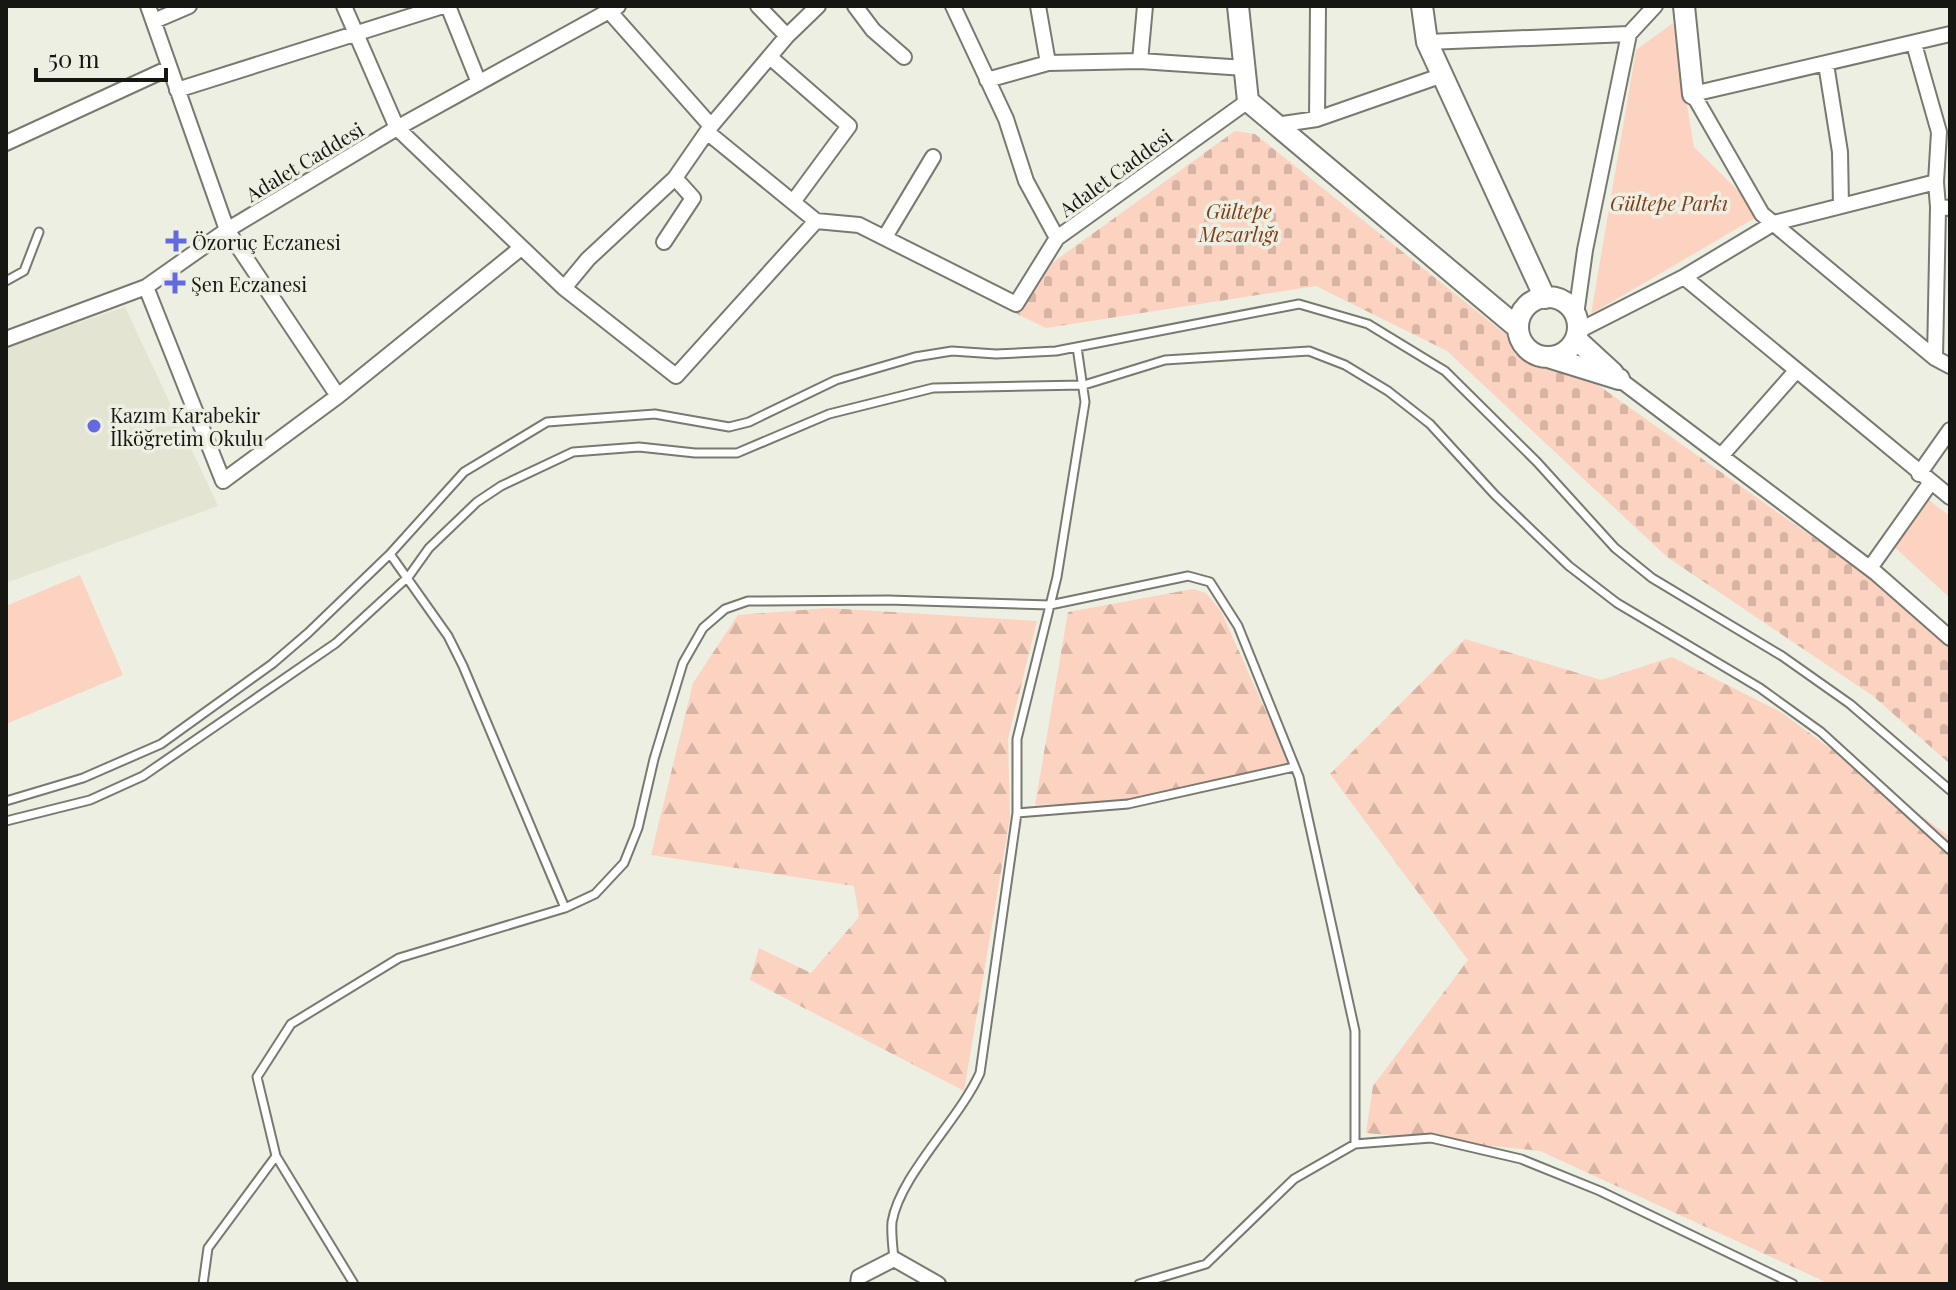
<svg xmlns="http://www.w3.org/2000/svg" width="1956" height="1290" viewBox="0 0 1956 1290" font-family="'Playfair Display',serif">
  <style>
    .built { fill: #e3e5d2 }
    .forest { fill: url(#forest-firs) }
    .cemetery { fill: url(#cemetery-stones) }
    .green { fill: #fcd3c0 }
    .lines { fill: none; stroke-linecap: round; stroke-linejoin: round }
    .lane-casing { stroke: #78796f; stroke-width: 11 }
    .street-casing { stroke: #78796f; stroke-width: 18 }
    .secondary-casing { stroke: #78796f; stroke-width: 24 }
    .lane { stroke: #fff; stroke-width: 7 }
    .street { stroke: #fff; stroke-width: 14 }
    .secondary { stroke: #fff; stroke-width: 20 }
    .poi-dot { fill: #6369e1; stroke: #eeefe3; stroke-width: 3 }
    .labels { text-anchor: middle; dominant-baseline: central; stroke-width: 7; stroke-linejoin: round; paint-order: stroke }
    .street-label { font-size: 20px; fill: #161612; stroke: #eeefe3 }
    .park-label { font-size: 20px; font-style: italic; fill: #7f3c19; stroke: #eeefe3 }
    .poi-label { font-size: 20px; fill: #161612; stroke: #eeefe3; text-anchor: start }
  </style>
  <defs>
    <pattern id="forest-firs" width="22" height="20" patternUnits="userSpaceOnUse" patternTransform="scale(2)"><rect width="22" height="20" fill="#fcd3c0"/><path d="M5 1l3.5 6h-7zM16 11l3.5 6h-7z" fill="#d7b4a4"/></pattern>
    <pattern id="cemetery-stones" width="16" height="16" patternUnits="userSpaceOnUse" patternTransform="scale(2)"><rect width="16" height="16" fill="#fcd3c0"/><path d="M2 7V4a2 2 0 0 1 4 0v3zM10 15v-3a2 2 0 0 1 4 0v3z" fill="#d7b4a4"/></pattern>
  </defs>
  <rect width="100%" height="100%" fill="#eeefe3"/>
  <!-- built -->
  <path class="built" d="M125 307 218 506 6 583V347Z"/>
  <!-- forest -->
  <path class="forest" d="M1193 589 1206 593 1221 611 1289 763 1122 801 1035 805 1068 612Z
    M828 608 1037 621 1008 739 1010 818 964 1091 750 980 759 948 811 973 859 917 854 886 651 855 693 683 738 615Z
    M1465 639 1601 680 1672 657 1781 712 1950 837V1284H1830L1540 1151 1366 1133 1373 1086 1468 960 1330 774Z"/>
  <!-- cemetery -->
  <path class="cemetery" d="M1235 131 1255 134 1543 364 1595 383 1889 591 1950 649V764L1873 696 1667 557 1447 351 1316 286 1046 328 1013 312 1052 263Z"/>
  <!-- green -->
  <path class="green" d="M1673 23 1694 147 1762 214 1591 314 1636 50Z
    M1926 498 1950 516V598L1893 546Z
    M80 575 123 675 6 724V606Z"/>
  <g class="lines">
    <!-- lane casing -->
    <g class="lane-casing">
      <path id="lane" d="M6 281 24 271 39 232
        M390 554 448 636 463 666 565 908
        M6 801 83 778 161 744 272 664 308 633 390 554 464 472 547 422 655 414 729 427 749 422 836 380 915 357 952 351 996 354 1056 351 1299 304 1368 324 1445 371 1537 462 1615 548 1652 578 1782 656 1850 704 1950 790
        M1017 813 1128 804 1294 767
        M6 821 90 800 143 776 336 643 409 576 429 548 477 502 501 486 573 452 639 447 695 453H737L829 414 933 388 1084 385 1165 360 1309 351 1345 365 1388 391 1430 424 1495 495 1569 566 1617 603 1760 688 1821 732 1950 850
        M894 1259C893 1248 891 1234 892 1222 900 1175 959 1120 980 1073L1017 813V739L1057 577 1085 402 1077 347
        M203 1284 208 1248 276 1156
        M354 1284 276 1156 257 1077 291 1024 399 958 565 908 595 894 624 863 638 828 654 759 683 663 703 628 725 609 748 601 888 600 1050 605 1188 576 1210 582 1238 626 1299 777 1355 1031V1144
        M1139 1284 1206 1264 1294 1179 1355 1144 1431 1138 1521 1159 1600 1191 1793 1284"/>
    </g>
    <!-- street casing -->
    <g class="street-casing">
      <path id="street" d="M148 6 227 230 338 396
        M344 6 397 128 564 288 676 376 816 221 859 225 1016 304 1057 238
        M448 6 479 83
        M758 6 787 36
        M855 6 873 30 904 57
        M953 6 1006 119 1026 181 1057 238 1248 101
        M1038 6 1048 63
        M609 11 711 126
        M154 21 189 6
        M1950 34 1693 94 1762 214 1935 358 1950 366
        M1427 42 1629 34
        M771 58 849 126 793 202
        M1140 61 1145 6
        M1826 64 1840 152 1841 206
        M987 80 1048 63 1140 61 1245 68
        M177 90 443 6
        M1317 119 1443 75
        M1276 125 1317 119 1318 6
        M707 132 816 221
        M6 143 169 68
        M1936 182 1938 207 1950 208
        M885 237 933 157
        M664 242 693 198 675 178
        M1684 277 1950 497
        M146 287 223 481 338 396 521 248
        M564 288 588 259 675 178 711 126 787 36 818 6
        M1576 315 1585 250 1629 34 1655 6
        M1578 331 1684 277 1774 223 1936 182 1939 132 1914 44
        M6 339 146 287 227 230 397 128 618 6
        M1935 358 1938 207
        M1619 379 1876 573 1950 638
        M1721 456 1796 371
        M1919 474 1950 430
        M1870 568 1931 482
        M858 1284 859 1277 894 1259 938 1284"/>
    </g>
    <!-- secondary casing -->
    <g class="secondary-casing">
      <path id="secondary" d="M1238 6 1248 101 1518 328
        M1422 6 1427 42 1545 298
        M1684 6 1693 94
        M1518 327a30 30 0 1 1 60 0a30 30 0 1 1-60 0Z
        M1576 339 1613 373
        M1548 357 1619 379"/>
    </g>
    <!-- lane -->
    <use href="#lane" class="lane"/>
    <!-- street -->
    <use href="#street" class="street"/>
    <!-- secondary -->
    <use href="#secondary" class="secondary"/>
  </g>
  <!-- markers -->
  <g class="poi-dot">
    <path d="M172 229h8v8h8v8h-8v8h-8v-8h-8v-8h8z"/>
    <path d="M171 271h8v8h8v8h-8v8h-8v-8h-8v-8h8z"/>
    <circle cx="94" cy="426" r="8"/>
  </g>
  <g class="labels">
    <!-- street labels -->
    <g class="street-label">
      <text transform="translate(304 161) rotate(-31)">Adalet Caddesi</text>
      <text transform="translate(1115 172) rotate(-36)">Adalet Caddesi</text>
    </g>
    <!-- park labels -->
    <g class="park-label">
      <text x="1669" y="202">Gültepe Parkı</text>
      <text x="1239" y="210">Gültepe<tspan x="1239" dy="23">Mezarlığı</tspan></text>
    </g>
    <!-- poi labels -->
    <g class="poi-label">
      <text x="192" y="241">Özoruç Eczanesi</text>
      <text x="191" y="283">Şen Eczanesi</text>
      <text x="110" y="414">Kazım Karabekir<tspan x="110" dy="23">İlköğretim Okulu</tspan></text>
    </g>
  </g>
  <!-- border -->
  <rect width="1956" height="1290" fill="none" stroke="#161612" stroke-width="16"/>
  <!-- scale -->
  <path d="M36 68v12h130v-12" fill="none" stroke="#161612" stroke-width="4"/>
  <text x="48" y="68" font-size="24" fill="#161612" stroke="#eeefe3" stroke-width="6" paint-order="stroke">50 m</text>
</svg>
